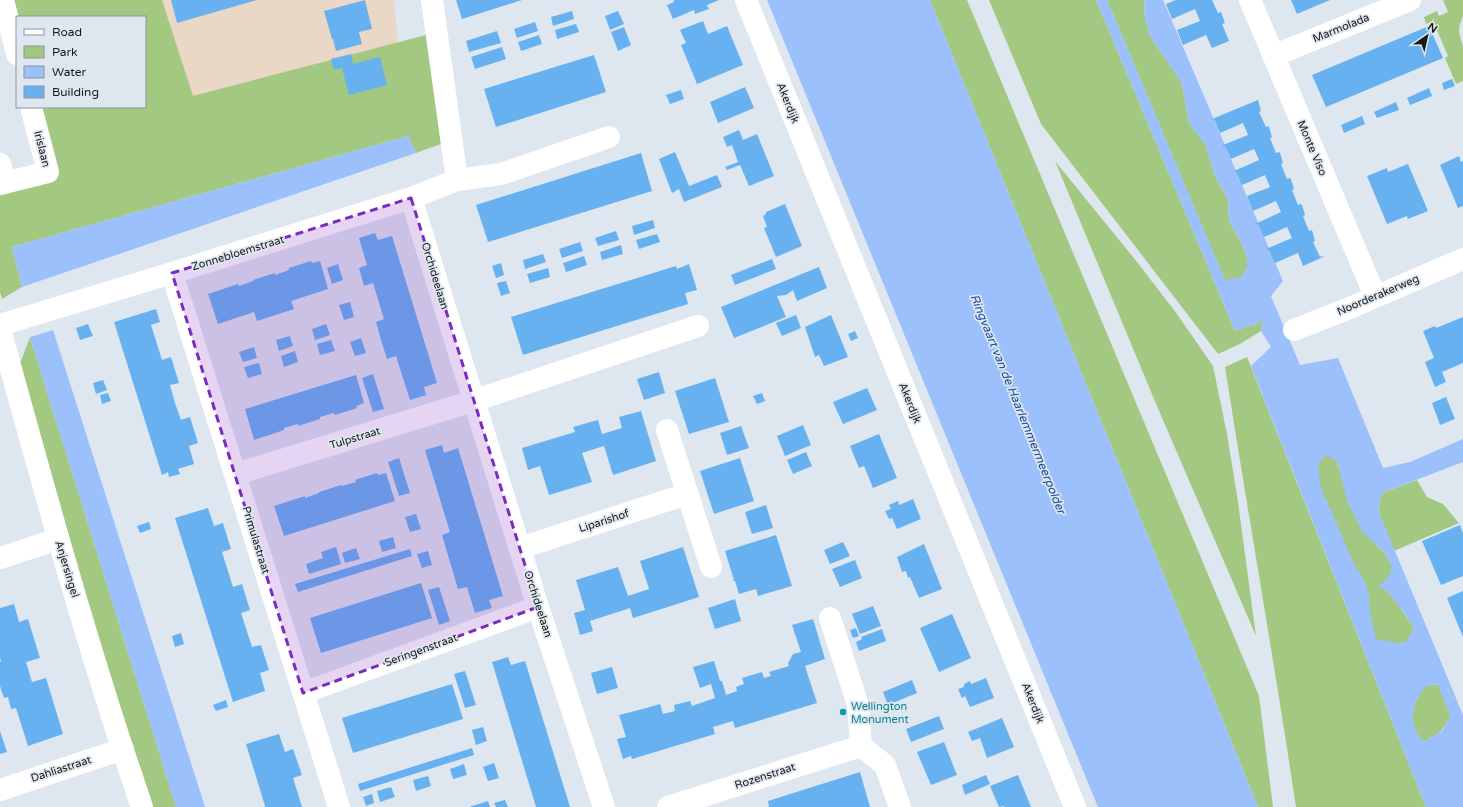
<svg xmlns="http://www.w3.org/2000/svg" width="1463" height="807" viewBox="0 0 1463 807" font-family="'Varela Round',sans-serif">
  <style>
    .commercial { fill: #ead8c7 }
    .green { fill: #a2c881 }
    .water { fill: #9cc0fc; fill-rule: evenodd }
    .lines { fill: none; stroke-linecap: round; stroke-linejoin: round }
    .stream { stroke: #9cc0fc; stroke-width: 7 }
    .building { fill: #68b1f0 }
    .street { stroke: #fff; stroke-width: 22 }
    .secondary { stroke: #fff; stroke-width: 22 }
    .marked { fill: #7b2cbf; fill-opacity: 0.2; stroke: #7b2cbf; stroke-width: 3; stroke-dasharray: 8 5; stroke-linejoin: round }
    .culture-dot { fill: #0f9aa8; stroke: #dee7ef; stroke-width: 1.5 }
    .labels { text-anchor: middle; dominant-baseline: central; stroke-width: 3.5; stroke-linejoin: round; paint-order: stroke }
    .street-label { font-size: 11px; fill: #171a1d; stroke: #dee7ef }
    .culture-label { font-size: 11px; fill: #0d838f; stroke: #dee7ef; text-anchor: start }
    .water-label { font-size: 12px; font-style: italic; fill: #1a4a9e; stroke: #dee7ef }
  </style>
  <rect width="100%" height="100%" fill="#dee7ef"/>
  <!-- commercial -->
  <path class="commercial" d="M102 0H394L401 77 145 107V17Z"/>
  <!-- green -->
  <path class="green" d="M14 0H162L193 96 426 35 441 144 416 153 408 136 12 247 22 287 2 299 0 292V195L56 179 39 107H145V17H18Z
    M930 0H967L1259 696 1273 807H1258Z
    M989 0H1096L1235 331 1263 321 1261 331 1240 344 1218 354 1041 124Z
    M1107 0H1144L1145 18 1150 36 1182 83 1189 123 1205 144 1215 176 1228 199 1229 221 1241 242 1247 257V268L1242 277 1225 281Z
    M1443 0H1463V16L1460 24 1459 32 1463 47V81L1456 84 1445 58 1448 56 1433 21 1426 24 1424 17 1437 11 1439 16 1448 12Z
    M1055 161 1137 262 1177 314 1213 366 1227 434 1238 502 1256 636 1154 399Z
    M30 337 176 807H153L142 772 94 639 15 363 21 361Z
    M1247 357 1426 807H1296C1274 660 1248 514 1225 367Z
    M1326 440 1337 461 1338 466 1378 547 1384 552 1392 566 1398 604 1414 628 1426 686C1431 685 1436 683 1442 685 1450 687 1455 707 1452 715 1451 717 1443 728 1442 730 1439 734 1420 744 1415 747L1300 450Z
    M1417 480 1427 497 1443 504 1459 523 1394 551 1378 510 1382 493Z"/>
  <!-- water -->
  <path class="water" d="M767 0H930L1258 807H1098Z
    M1096 0H1107L1225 280 1242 277 1247 268V257L1241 242 1229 221 1228 199 1215 176 1205 144 1189 123 1182 83 1150 36 1145 18 1144 0H1163L1283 281 1271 296 1300 365 1338 358 1383 468 1410 462 1463 439V462L1382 493 1378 510 1463 715V807H1426L1251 366 1271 347 1261 331 1263 321 1235 331ZM1328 456 1337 461 1347 501 1363 533 1384 552 1392 566 1388 578 1378 587 1387 591 1403 611 1414 628 1406 642 1397 643 1376 639 1370 613 1369 595 1365 581 1355 566 1321 488 1318 467 1323 457ZM1435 684 1442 685 1446 687 1449 691 1452 701V714L1442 731 1424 742C1412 729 1409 714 1418 698 1420 695 1422 690 1425 687 1428 686 1432 685 1435 684Z
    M408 136 416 153 22 287 12 247Z
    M53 330 205 807H176L30 337Z"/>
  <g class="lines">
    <!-- stream -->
    <path class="stream" d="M1438 676 1456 720"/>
  </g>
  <!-- building -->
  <path class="building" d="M171 0H257L177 23Z
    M365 0 372 29 359 32 362 44 336 51 333 39H332L324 11Z
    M456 0H522L462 19Z
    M674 0H719L707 5 709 9 695 14 694 10 673 19 667 5 674 2Z
    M1176 0H1212L1218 13 1221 12 1225 23 1222 24 1229 41 1212 48 1206 35 1183 45 1177 30 1200 21 1195 9 1172 19 1166 4Z
    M1291 0H1330L1297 14Z
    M572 11 574 19 553 26 551 17Z
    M618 11 624 24 610 30 605 16Z
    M703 21 708 34 727 26 743 65 697 84 681 45 686 43 680 30Z
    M535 22 538 31 517 38 514 29Z
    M576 24 579 32 557 39 555 30Z
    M1429 26 1443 58 1326 107 1312 75Z
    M624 27 631 45 618 51 611 32Z
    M497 31 501 43 469 52 466 41Z
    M539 35 542 44 521 51 518 42Z
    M502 47 506 59 475 69 471 57Z
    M351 54 353 64 380 57 387 85 349 95 342 68 334 70 331 59Z
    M594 55 606 92 496 127 484 89Z
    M1452 79 1455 86 1444 90 1442 83Z
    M745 87 754 108 718 123 710 102Z
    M1429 88 1432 96 1410 105 1407 98Z
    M681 90 684 99 670 104 666 95Z
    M1258 100 1261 111 1259 112 1266 127 1269 126V127L1272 137 1270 138 1276 153 1279 152 1280 153 1283 163 1281 164 1287 179 1290 178 1291 179 1294 189 1292 190 1298 205 1301 204 1302 205 1305 215 1303 216 1309 231 1312 230 1315 241 1313 242 1320 257 1323 256V257L1303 266 1298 253 1275 263 1269 250H1267L1266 249 1292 238 1287 227 1264 237 1258 224 1255 225V224L1281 212 1276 201 1253 211 1247 196 1270 187 1265 175 1242 185 1236 172H1234V171L1259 160 1254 149 1231 159 1225 146 1223 147V145L1248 135 1243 123 1220 133 1214 119 1212 120V119Z
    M1396 102 1399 110 1377 118 1374 112Z
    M1362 116 1365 124 1344 133 1341 125Z
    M739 130 743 140 757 134 774 176 749 186 740 165 727 170 725 167 738 162 732 145 727 147 723 137Z
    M675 152 689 186 717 175 722 187 684 202 679 189 672 193 659 159Z
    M641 153 652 191 488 242 476 205Z
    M1459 156 1461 162 1463 161V206L1458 208 1440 165Z
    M1408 164 1428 211 1408 219 1407 216 1387 224 1367 176 1387 168 1388 172Z
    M785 204 802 246 776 257 764 228 767 227 763 216 766 214V212Z
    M653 220 655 228 634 235 632 226Z
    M616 231 619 240 598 246 595 238Z
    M375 233 378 240 392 236 437 383 424 387 426 395 410 400 396 356 387 359 381 340 376 322 384 319 373 283 364 286 359 268 367 265 359 238Z
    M657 234 660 242 639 249 636 240Z
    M580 242 583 251 562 258 559 249Z
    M621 245 623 254 602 260 600 252Z
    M543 254 546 262 525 269 523 260Z
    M584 256 587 265 566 272 563 263Z
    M772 259 776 269 735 285 731 275Z
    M311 261 312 263 320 261 328 289 291 301 294 309 257 321 254 312 218 324 208 294 238 284 239 286 253 281V280L275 273V275L289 270V268Z
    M501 263 504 275 496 278 492 266Z
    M338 264 343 280 332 284 327 268Z
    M689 264 697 290 685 293 688 304 523 355 511 317 676 266 677 269Z
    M819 267 827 288 797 301 793 290 786 295 777 296 786 317 734 338 721 307Z
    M548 268 550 277 530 283 527 274Z
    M506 281 510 293 501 296 497 283Z
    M350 302 354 317 344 320 339 305Z
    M156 309 160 322 151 325 162 360 171 357 179 383 170 385 175 403 181 420 190 417 198 443 189 446 194 464 178 469 180 474 169 477 168 472 162 475 114 322Z
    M796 315 801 328 782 336 776 323Z
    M831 315 848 357 824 366 819 355 815 357 805 327Z
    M1463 317V363L1442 372 1446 382 1435 387 1425 362 1434 358 1423 331 1435 326 1436 328Z
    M88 324 93 336 80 340 76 328Z
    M326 324 330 335 315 340 312 329Z
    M855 331 858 338 851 341 848 334Z
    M290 336 293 346 279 351 276 340Z
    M361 338 366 353 355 356 350 342Z
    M331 340 335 351 320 355 317 344Z
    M254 347 257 358 243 362 239 352Z
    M295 351 298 362 284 367 281 356Z
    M259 363 262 374 248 378 244 367Z
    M659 372 665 393 644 400 637 379Z
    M373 374 384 409 373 412 362 378Z
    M356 375 364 403 356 406 357 408 335 415 334 413 320 417V419L298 426V424L284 428V430L254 440 245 409Z
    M715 378 729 422 689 434 675 391Z
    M103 380 107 390 96 394 93 383Z
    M867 388 877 410 843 424 833 402Z
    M108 393 111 401 102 404 100 395Z
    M762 393 765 401 757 404 753 396Z
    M1446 397 1455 419 1440 425 1432 403Z
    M641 411 656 461 613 475 604 446 582 453 592 482 549 495 540 466 528 470 522 448 575 432 573 427 598 420 602 434 622 428 619 417Z
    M803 425 811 445 785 456 777 436Z
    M741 426 749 448 727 455 720 433Z
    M879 434 897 478 873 488 864 466 859 468 850 446Z
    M442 445 444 453 458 448 503 596 489 600 492 608 475 613 467 587 458 589 442 535 450 532 425 450Z
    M806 452 812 466 793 474 787 460Z
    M399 458 410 493 399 496 388 462Z
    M740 458 754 501 714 514 700 471Z
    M377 473 378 475 386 473 395 501 284 536 274 506 305 496V498L311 496 319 493V492L341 485 342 486 356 482 355 480Z
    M913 499 921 519 897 529 892 518 889 519 885 511 891 509 889 505 898 501 899 505Z
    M766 505 773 528 752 534 745 512Z
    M208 508 214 526 223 523 231 549 222 552 233 587 242 584 250 610 241 613 252 647 261 645 269 670 260 673 265 691 233 702 175 518Z
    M416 514 421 529 410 532 405 517Z
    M149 522 151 529 140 533 137 526Z
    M1460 525 1463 533V576L1441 585 1422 541Z
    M776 535 792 586 758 596 756 589 739 594 735 581H732L734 580 725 551Z
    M393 537 396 548 382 552 379 541Z
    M843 542 850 556 830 564 824 550Z
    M924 544 942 589 919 598 910 577 908 578 906 571 902 572 897 557Z
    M336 547 341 564 309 574 306 564 323 558 321 552Z
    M683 547 699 597 633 618 630 608 590 621 593 631 580 635 574 613 585 610 576 580 618 567 628 596 649 589 640 561Z
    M356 548 360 559 345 563 342 553Z
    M410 549 412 556 298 592 295 584Z
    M428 551 432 565 422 568 417 554Z
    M855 560 862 578 840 587 832 569Z
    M421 583 432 618 321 653 310 618Z
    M439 587 450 621 439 625 428 590Z
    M1463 591V637L1447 598Z
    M735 599 741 621 715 629 708 608Z
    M14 604 19 622 28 619 40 658 26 662 32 682 46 678 63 734 28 746 16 708 11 709 8 697 4 698 0 686V662H1L0 657V608Z
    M873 606 881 626 860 634 852 614Z
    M952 614 971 658 939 672 920 628Z
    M813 619 825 659 805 666 817 703 735 728 733 721 713 727 715 734 632 759 631 756 623 759 617 739 626 737 619 715 639 710 660 704 663 714 675 711 674 705 690 701 692 706 715 698 711 684 700 688 693 667 714 661 720 681H722L726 695 737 691 736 687 744 684 742 678 762 672 764 678 771 676 769 672 789 666 788 663 793 654 801 652 792 625Z
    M856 628 859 636 853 638 850 630Z
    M882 629 886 641 859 651 856 642 862 639 861 637Z
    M181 633 184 644 175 647 172 636Z
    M508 657 511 665 525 661 570 807H536L492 662Z
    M612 667 618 688 597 694 591 673Z
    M465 671 476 705 465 708 454 674Z
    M986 678 994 698 970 707 965 696 962 698 958 689 964 687V684L970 681 971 684Z
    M912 680 917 693 888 705 883 692Z
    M452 684 463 719 353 753 342 718Z
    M226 700 228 707 216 711 213 705Z
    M939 716 944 729 911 742 906 729Z
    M1002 718 1014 747 987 758 980 738 972 741 968 732Z
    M483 727 487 741 476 745 472 730Z
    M0 731 7 752 0 754Z
    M279 734 285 752 293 749 302 775 293 778 302 807H265V806L246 744Z
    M944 742 957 775 931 785 917 752Z
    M472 748 474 755 360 791 358 784Z
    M494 763 499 778 488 781 483 767Z
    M464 764 467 775 453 779 450 769Z
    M860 772 870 807H769L768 801Z
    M986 775 990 784 965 795 962 785Z
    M1018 775 1031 807H1004V806L999 807 990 786Z
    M428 776 431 786 416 791 413 780Z
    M391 787 395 797 380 802 377 791Z
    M372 794 374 803 366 806 363 797Z
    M505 800 508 807H496L494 803Z
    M488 801 490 807H469Z"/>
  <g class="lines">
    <!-- street -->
    <path class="street" d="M3 0 17 54
      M432 0 457 180 411 198 538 607 604 807
      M1250 0 1375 296
      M1273 56 1410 0
      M0 164 5 182
      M457 180 501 174 609 137
      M0 184 48 172 31 107
      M172 273 339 807
      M0 325 172 273 411 198
      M0 329C44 489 88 650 142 807
      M1294 330 1352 307 1463 259
      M667 430 711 567
      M236 474 473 401 698 326
      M520 548 687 494
      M0 558 58 539
      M830 618 858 705 861 746
      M303 693 538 607
      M0 790 123 749
      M668 807 861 746 885 765 900 807"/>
    <!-- secondary -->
    <path class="secondary" d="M746 0 1075 807"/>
  </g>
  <!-- marked area -->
  <path class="marked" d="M411 198 538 607 303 693 172 273Z"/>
  <!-- markers -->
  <circle class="culture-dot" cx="843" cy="712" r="4"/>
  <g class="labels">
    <!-- street labels -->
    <g class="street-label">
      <text transform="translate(1341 28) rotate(-22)">Marmolada</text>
      <text transform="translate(788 103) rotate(68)">Akerdijk</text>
      <text transform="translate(1312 148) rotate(67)">Monte Viso</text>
      <text transform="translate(42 149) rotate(76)">Irislaan</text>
      <text transform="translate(238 253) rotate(-17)">Zonnebloemstraat</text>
      <text transform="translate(435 276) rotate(73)">Orchideelaan</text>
      <text transform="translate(1378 295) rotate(-23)">Noorderakerweg</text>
      <text transform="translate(910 403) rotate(68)">Akerdijk</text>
      <text transform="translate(355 438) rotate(-17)">Tulpstraat</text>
      <text transform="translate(604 521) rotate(-18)">Liparishof</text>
      <text transform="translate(256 540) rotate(73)">Primulastraat</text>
      <text transform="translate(67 569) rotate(73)">Anjersingel</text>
      <text transform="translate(538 604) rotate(72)">Orchideelaan</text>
      <text transform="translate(421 650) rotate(-20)">Seringenstraat</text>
      <text transform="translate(1033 703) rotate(68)">Akerdijk</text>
      <text transform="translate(61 769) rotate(-18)">Dahliastraat</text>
      <text transform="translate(765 776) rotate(-18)">Rozenstraat</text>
    </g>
    <!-- culture labels -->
    <g class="culture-label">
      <text x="851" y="706">Wellington<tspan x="851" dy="13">Monument</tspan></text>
    </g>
    <!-- water labels -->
    <g class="water-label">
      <text transform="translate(1018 404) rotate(68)">Ringvaart van de Haarlemmermeerpolder</text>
    </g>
  </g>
  <!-- legend -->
  <rect x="16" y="16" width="130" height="92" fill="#dee7ef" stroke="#8e959b"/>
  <rect x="24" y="29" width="20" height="6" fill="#ffffff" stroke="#8e959b"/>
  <text x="52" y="36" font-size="12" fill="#171a1d">Road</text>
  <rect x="24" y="46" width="20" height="12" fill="#a2c881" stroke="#8e959b"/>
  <text x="52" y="56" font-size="12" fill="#171a1d">Park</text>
  <rect x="24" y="66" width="20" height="12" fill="#9cc0fc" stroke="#8e959b"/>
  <text x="52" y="76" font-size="12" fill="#171a1d">Water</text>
  <rect x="24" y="86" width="20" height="12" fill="#68b1f0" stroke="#8e959b"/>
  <text x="52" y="96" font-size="12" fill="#171a1d">Building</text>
  <!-- north arrow -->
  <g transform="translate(1427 36) rotate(34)" stroke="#dee7ef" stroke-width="3" paint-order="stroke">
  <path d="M0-3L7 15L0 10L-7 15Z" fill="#171a1d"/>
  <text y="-6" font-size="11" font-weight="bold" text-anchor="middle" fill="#171a1d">N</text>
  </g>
</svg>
